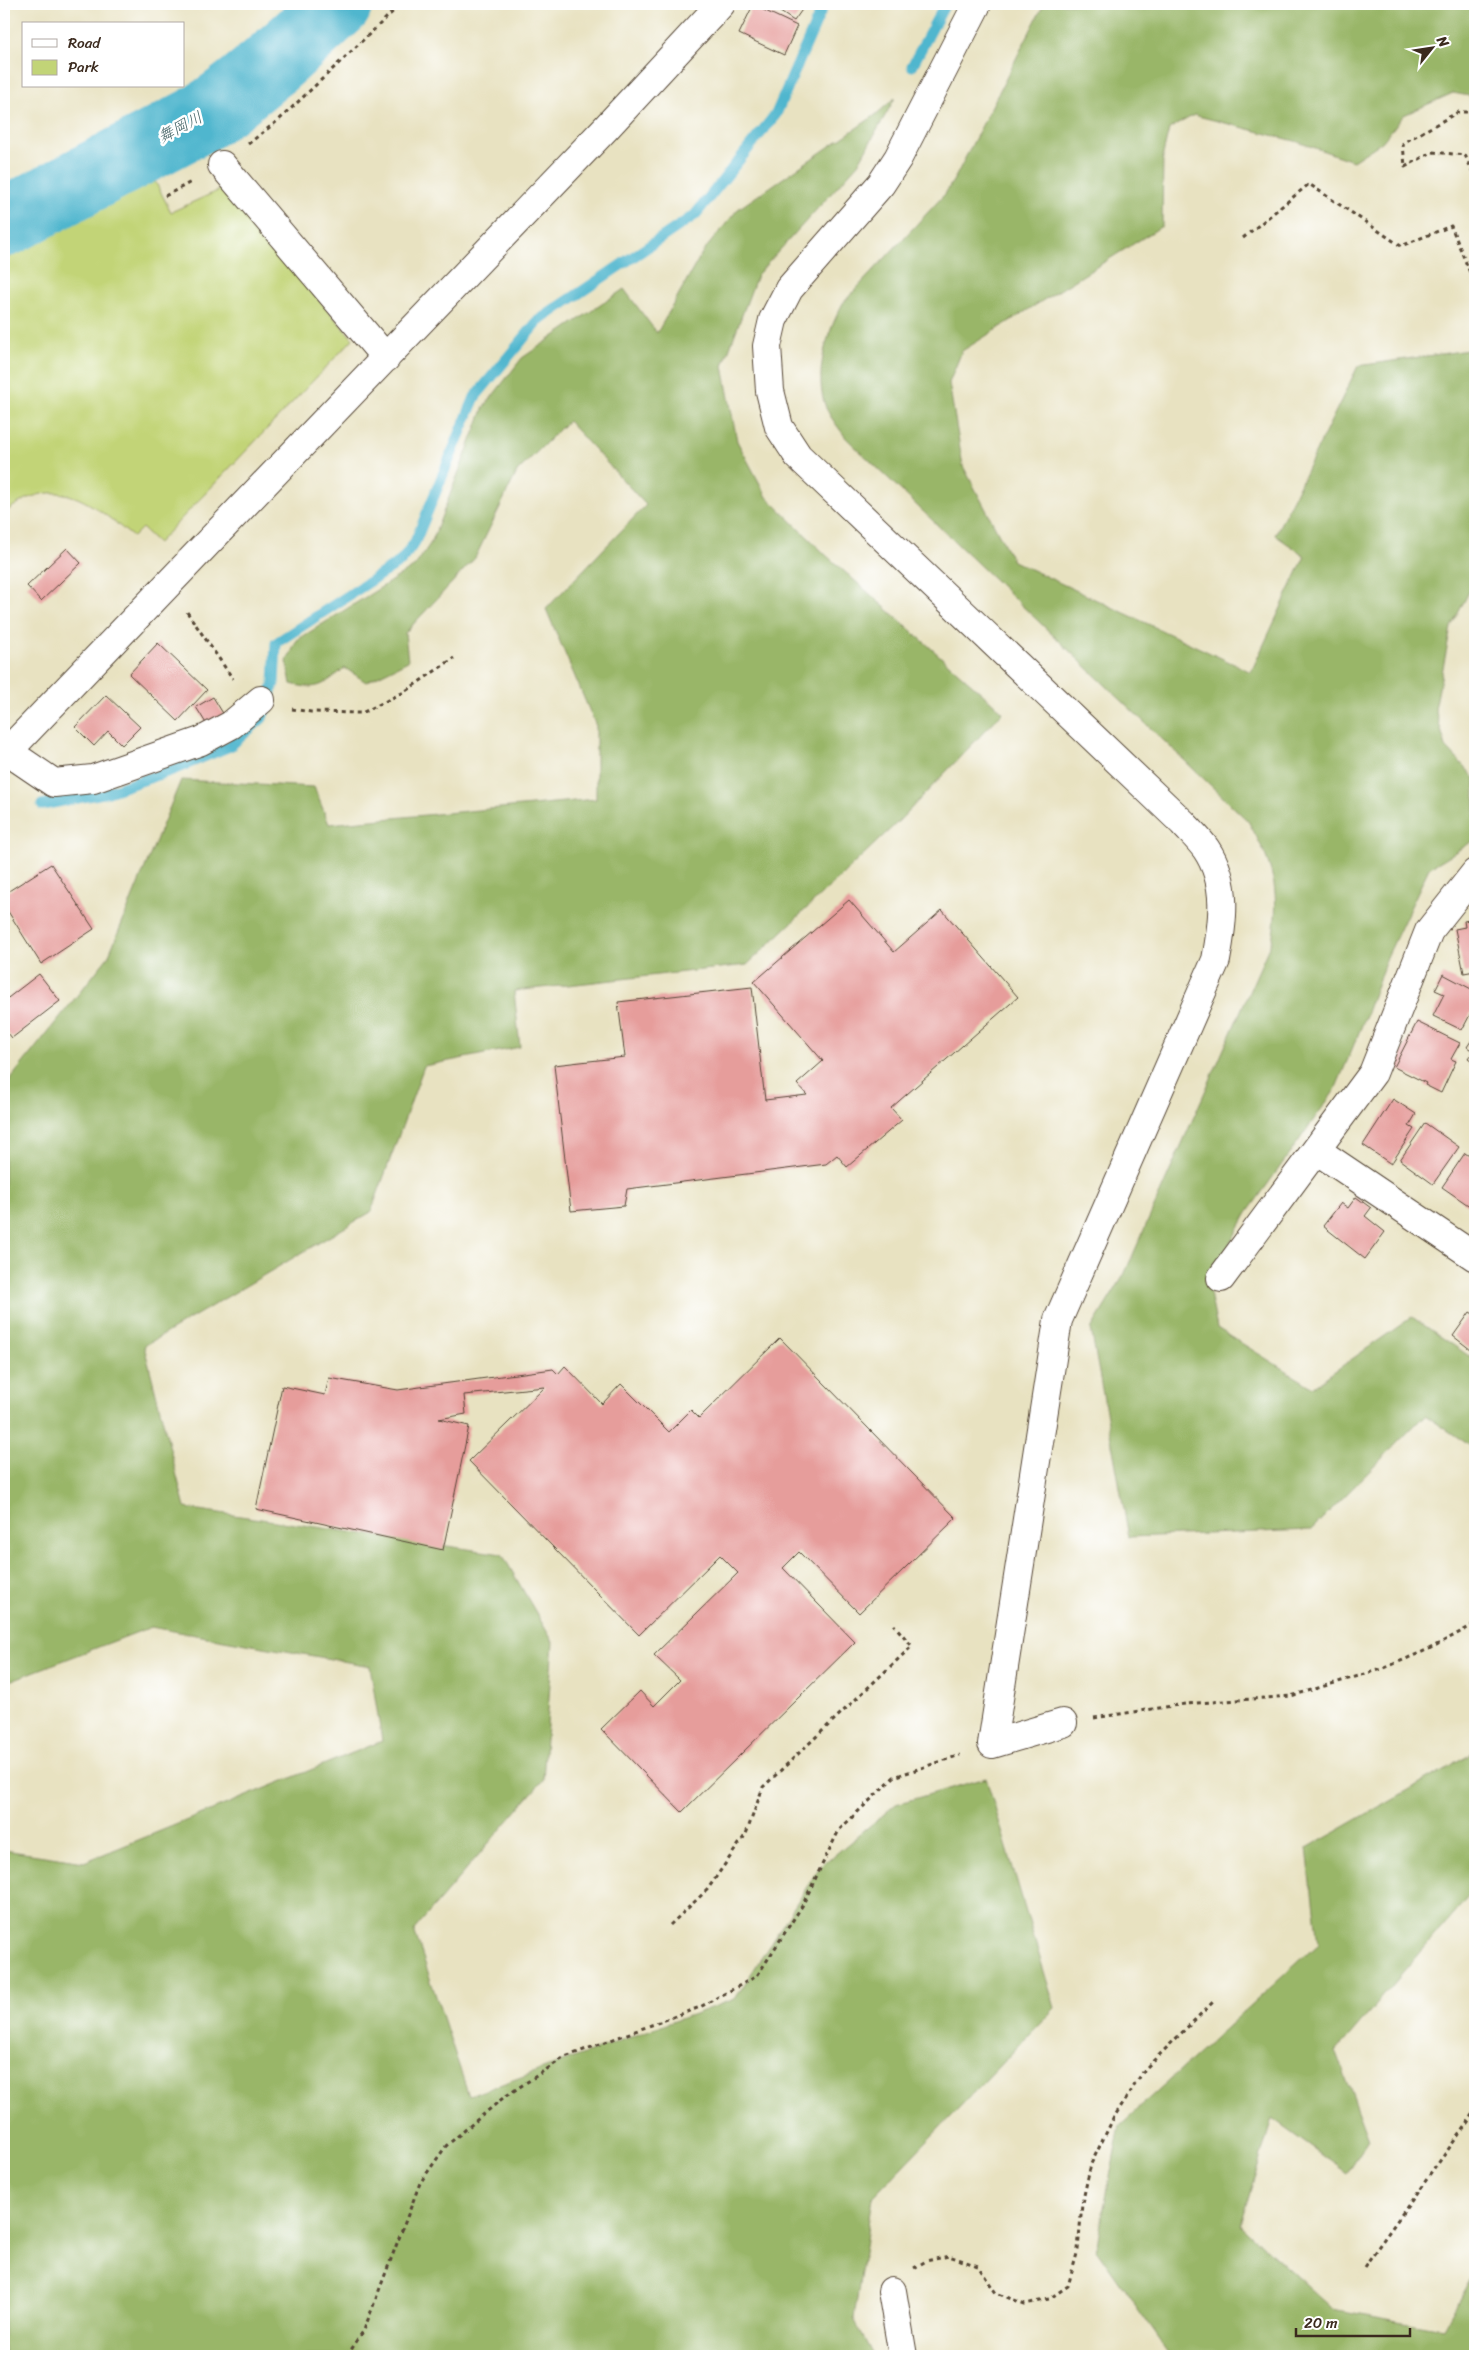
<svg xmlns="http://www.w3.org/2000/svg" width="1479" height="2360" viewBox="0 0 1479 2360" font-family="Sriracha,'Klee One',sans-serif">
  <style>
    .green { fill: #c2d477; stroke: #7e7f4a }
    .forest { fill: #99b668; stroke: #6a7043 }
    .lines { fill: none; stroke-linecap: round; stroke-linejoin: round }
    .stream { stroke: #50b6ce; stroke-width: 11 }
    .river { stroke: #50b6ce; stroke-width: 69 }
    .building { fill: #e69d9b }
    .minor-casing { stroke: #554636; stroke-width: 30 }
    .path { stroke: #554636; stroke-width: 3; stroke-dasharray: 4 4; stroke-linecap: butt }
    .minor { stroke: #fff; stroke-width: 28 }
    .labels { text-anchor: middle; dominant-baseline: central; stroke-width: 5; stroke-linejoin: round; paint-order: stroke }
    .water-label { font-size: 16px; font-style: italic; fill: #436264; stroke: #fff }
  </style>
  <rect width="100%" height="100%" fill="#fff"/>
  <filter id="ink" filterUnits="userSpaceOnUse"><feTurbulence type="fractalNoise" baseFrequency=".02" numOctaves="2"/><feDisplacementMap in="SourceGraphic" scale="10" xChannelSelector="R" yChannelSelector="G"/><feConvolveMatrix kernelMatrix="1 2 1 2 8 2 1 2 1" color-interpolation-filters="sRGB"/></filter>
  <filter id="wash" filterUnits="userSpaceOnUse"><feTurbulence type="fractalNoise" baseFrequency=".0096" numOctaves="4" result="noise"/><feDisplacementMap in="SourceGraphic" scale="20" xChannelSelector="R" yChannelSelector="G"/><feGaussianBlur stdDeviation="1.12" result="paint"/><feColorMatrix in="noise" values="0 0 0 0 0 0 0 0 0 0 0 0 0 0 0 0 0 1.4 0 .05"/><feComposite in="paint" operator="in"/></filter>
  <g filter="url(#wash)">
    <rect width="100%" height="100%" fill="#e8e2c1"/>
    <!-- green -->
    <path class="green" d="M155 181 171 212 222 189 353 339 158 543 142 528 133 537C91 503 59 472 7 511L4 508V405L7 400 4 397V260Z"/>
    <!-- forest -->
    <path class="forest" d="M1044 4H1475V97L1453 93 1404 115 1382 142 1353 161 1295 141 1194 115 1169 129 1163 154 1162 226 962 351 949 383 963 466 1013 561 1251 672 1305 556 1275 535 1358 366 1475 349V586L1470 590 1451 627 1435 709 1446 747 1475 778V840L1429 868 1387 957 1365 1018 1335 1090 1247 1213 1208 1283 1217 1328 1312 1387 1412 1317 1475 1360V1449L1425 1415 1311 1530 1129 1537 1091 1329 1124 1275 1272 940C1281 890 1273 865 1248 821L846 438C840 429 831 419 826 408 813 374 827 333 843 303L945 194 956 176Z
      M895 98 858 164 757 275 723 366 737 441 767 497 827 556 1003 712 900 820 747 965 514 991 520 1047 424 1066 371 1212 144 1346 185 1508 502 1554 553 1642 543 1780 414 1930 469 2096 735 1999 819 1868 896 1804 986 1778 1055 2008 872 2198 854 2319 874 2356H4V1850L84 1862 382 1741 370 1666 151 1627 4 1683V1087L108 957 181 780 314 787 329 824 596 799V726L546 609 646 505 568 421 517 472 475 558 405 633 408 661 366 682 345 668C323 685 319 691 291 684L287 661 297 640 415 566 432 541 484 407 522 358 624 289 657 333 702 253 738 209 874 116Z
      M1475 1752V1889L1336 2051 1369 2139 1347 2173 1272 2119 1240 2225 1332 2309 1443 2329 1475 2270V2356H1171L1096 2249 1120 2125 1318 1944 1307 1848Z"/>
    <g class="lines">
      <!-- stream -->
      <path class="stream" d="M912 66 945 4
        M42 805 108 792 175 769 230 746 262 718 274 683 276 643 401 561 415 542 475 397 538 321 695 215 776 114 824 4"/>
      <!-- river -->
      <path class="river" d="M4 223 200 119C251 86 294 44 338 4"/>
    </g>
    <g id="blocks">
      <!-- building -->
      <path class="building" d="M768 4H806L794 21Z
        M753 5 797 26 784 55 739 34Z
        M67 548 81 563 41 601 27 586Z
        M158 643 207 690 178 721 129 674Z
        M106 695 140 727 122 745 108 731 94 746 75 727Z
        M213 697 224 715 207 725 196 707Z
        M51 864 94 929 41 964 4 905V894Z
        M849 900 894 952 942 910 1018 997 891 1108 902 1120 847 1167 837 1155 826 1164 627 1189 624 1206 571 1211 554 1065 625 1057 618 1002 752 987 765 1100 807 1095 797 1084 823 1061 754 982Z
        M1475 919V971L1464 973 1455 929 1465 927 1464 921Z
        M39 974 60 1001 12 1038 4 1028V1001Z
        M1443 974 1475 991V1010L1473 1009 1462 1030 1433 1016 1444 994 1435 990Z
        M1417 1022 1460 1043 1451 1059 1456 1061 1441 1093 1425 1085 1426 1083 1394 1067Z
        M1475 1035V1063L1468 1058 1473 1051 1467 1047Z
        M1393 1099 1416 1114 1409 1126 1414 1129 1391 1164 1363 1145Z
        M1425 1123 1459 1147 1433 1184 1400 1160Z
        M1465 1153 1475 1160 1474 1209 1442 1187Z
        M1356 1197 1371 1208 1365 1216 1385 1232 1365 1259 1323 1226 1341 1203 1348 1208Z
        M1470 1312 1475 1315V1353L1453 1336Z
        M780 1338 956 1518 859 1613 799 1552 783 1568 855 1642 682 1812 601 1729 640 1691 654 1706 680 1680 654 1655 738 1573 720 1555 639 1635 469 1461 545 1387 464 1395 466 1414 439 1419 469 1426 443 1550 256 1509 282 1386 325 1395 329 1378 398 1390 553 1369 558 1374 565 1366 602 1404 621 1384 669 1432 691 1410 699 1418Z"/>
    </g>
  </g>
  <g filter="url(#ink)">
    <use href="#blocks" fill-opacity="0" stroke="#554636" stroke-width="1"/>
    <g class="lines">
      <!-- minor casing -->
      <g class="minor-casing">
        <path id="minor" d="M977 4 898 158 881 184 789 289 773 320 767 346 770 391 779 427 798 456 1183 823C1190 831 1199 839 1206 849 1229 883 1223 922 1216 960L1058 1320 992 1744 1063 1723
          M222 165 386 358
          M4 749 54 783 93 779 201 741 231 725 261 700
          M4 755 605 129 721 4
          M1316 1150 1475 1257
          M1221 1278 1373 1073 1429 931 1475 873
          M892 2291 903 2356"/>
      </g>
      <!-- path -->
      <path class="path" d="M1475 112H1458L1403 143 1405 167 1432 152 1465 155 1475 177
        M248 144 280 119 401 4
        M165 196 193 181
        M1243 238 1309 184 1401 246 1451 226 1475 285
        M187 612 233 679
        M292 709 311 712 362 713 404 692 454 658
        M1094 1718 1185 1704 1291 1696 1382 1669 1429 1649 1475 1624
        M670 1925 707 1890 746 1834 763 1787 912 1646 894 1625
        M1364 2267 1475 2112
        M914 2268 926 2261 949 2256 978 2266 996 2293 1025 2304 1049 2299 1068 2286 1078 2250 1082 2204 1091 2164 1114 2117 1145 2069 1213 2002
        M347 2356 364 2330 420 2183 446 2146 503 2098 565 2057 700 2007 757 1976 802 1906 839 1830 894 1777 960 1755"/>
      <!-- minor -->
      <use href="#minor" class="minor"/>
    </g>
  </g>
  <g class="labels">
    <!-- water labels -->
    <g class="water-label">
      <text transform="translate(180 127) rotate(-28)">舞岡川</text>
    </g>
  </g>
  <!-- margin -->
  <rect width="1479" height="2360" fill="none" stroke="#fff" stroke-width="20"/>
  <!-- legend -->
  <rect x="22" y="22" width="162" height="65" fill="#ffffff" stroke="#b1aaa5"/>
  <rect x="32" y="39" width="25" height="8" fill="#ffffff" stroke="#b1aaa5"/>
  <text x="68" y="48" font-size="15" fill="#3b2a1e">Road</text>
  <rect x="32" y="60" width="25" height="15" fill="#c2d477" stroke="#b1aaa5"/>
  <text x="68" y="72" font-size="15" fill="#3b2a1e">Park</text>
  <!-- north arrow -->
  <g transform="translate(1432 48) rotate(60)" stroke="#ffffff" stroke-width="4" paint-order="stroke">
  <path d="M0-4L9 19L0 12L-9 19Z" fill="#3b2a1e"/>
  <text y="-8" font-size="14" font-weight="bold" text-anchor="middle" fill="#3b2a1e">N</text>
  </g>
  <!-- scale -->
  <path d="M1296 2328v8h114v-8" fill="none" stroke="#3b2a1e" stroke-width="2.5"/>
  <text x="1304" y="2328" font-size="15" fill="#3b2a1e" stroke="#ffffff" stroke-width="4" paint-order="stroke">20 m</text>
</svg>
